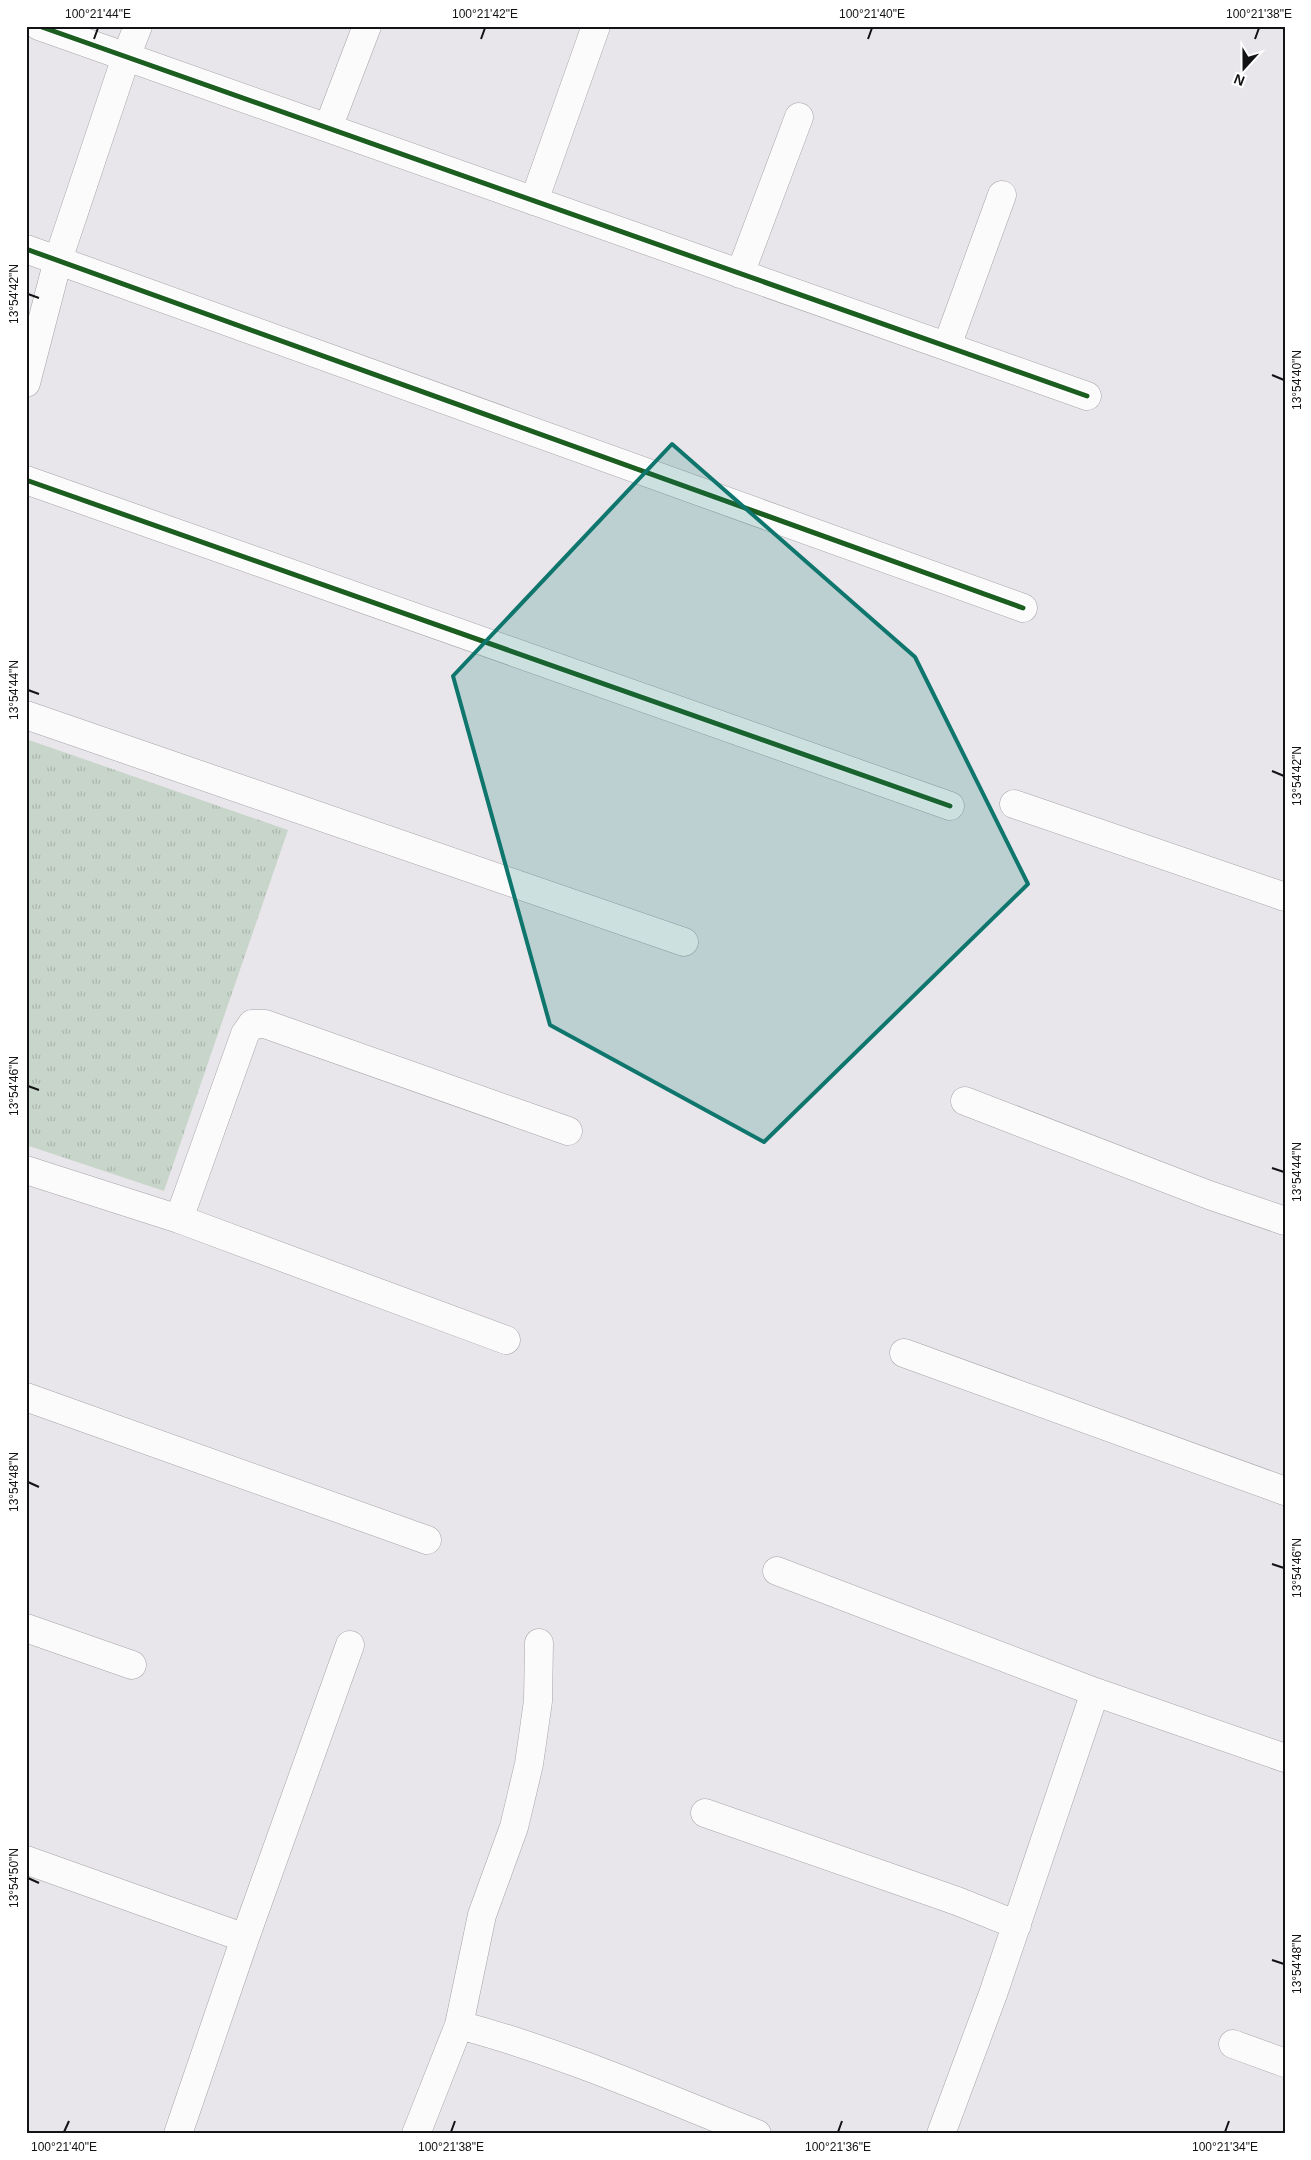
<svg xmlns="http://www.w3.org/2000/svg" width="1311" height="2160" viewBox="0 0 1311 2160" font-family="Arial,sans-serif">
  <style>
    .park { fill: url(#park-tufts) }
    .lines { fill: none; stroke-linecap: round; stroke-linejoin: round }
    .minor-casing { stroke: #a5a4a6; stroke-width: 29 }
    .minor { stroke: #fcfbfc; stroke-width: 28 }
    .cycleway-casing { stroke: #fff; stroke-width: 8 }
    .cycleway { stroke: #1b5e20; stroke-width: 5 }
    .marked { fill: #0f766e; fill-opacity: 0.2; stroke: #0f766e; stroke-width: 4; stroke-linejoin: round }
    .ticks { fill: none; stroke: #131214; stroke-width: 2 }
    .neatline { fill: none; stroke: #131214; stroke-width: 2 }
    .ticks-label { font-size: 12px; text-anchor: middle; fill: #131214 }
  </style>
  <defs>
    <pattern id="park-tufts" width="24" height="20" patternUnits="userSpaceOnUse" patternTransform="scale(1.25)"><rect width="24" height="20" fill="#c8d5cb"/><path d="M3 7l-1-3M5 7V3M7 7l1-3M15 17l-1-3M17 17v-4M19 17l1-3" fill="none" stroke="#abb6ad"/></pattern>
  </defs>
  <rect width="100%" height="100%" fill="#e8e6ea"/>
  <!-- park -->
  <path class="park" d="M26 739 288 830 164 1191 26 1145Z"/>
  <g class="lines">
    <!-- minor casing -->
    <g class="minor-casing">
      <path id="minor" d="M39 26 1087 396
        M328 128 367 26
        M534 201 596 26
        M26 249 1023 608
        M740 274 799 117
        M947 346 1002 195
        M26 383 58 260 126 57 138 26
        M26 480 950 806
        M26 715 684 942
        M1014 804 1285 897
        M965 1101 1209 1195 1285 1221
        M26 1170 179 1219 506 1340
        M179 1219 245 1034 252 1024H265L568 1131
        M904 1353 1285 1491
        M26 1397 427 1540
        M777 1571 1095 1692 1285 1758
        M26 1628 132 1665
        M705 1813 957 1901 1017 1925
        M26 1860 245 1938
        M459 2025C561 2052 658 2095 757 2134
        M1233 2044 1285 2063
        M178 2134 245 1938 350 1645
        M416 2134 459 2025 482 1915 514 1827 529 1764 538 1701 539 1643
        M941 2134 993 1994 1095 1692"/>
    </g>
    <!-- minor -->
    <use href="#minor" class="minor"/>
    <!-- cycleway casing -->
    <g class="cycleway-casing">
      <path id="cycleway" d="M39 26 1087 396
        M26 249 1023 608
        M26 480 950 806"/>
    </g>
    <!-- cycleway -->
    <use href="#cycleway" class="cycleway"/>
  </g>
  <!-- marked area -->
  <path class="marked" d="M672 444 915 657 1028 884 764 1142 550 1025 453 676Z"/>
  <!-- ticks -->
  <path class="ticks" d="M94 39 98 28M481 39 485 28M868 39 872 28M1255 39 1259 28M28 294 39 298M1272 375 1284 380M28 690 39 694M1272 771 1284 776M28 1086 39 1090M1272 1168 1284 1172M28 1482 39 1487M1272 1564 1284 1568M28 1878 39 1883M1272 1960 1284 1964M64 2132 69 2121M451 2132 455 2121M838 2132 842 2121M1225 2132 1229 2121"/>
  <!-- border -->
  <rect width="1311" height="2160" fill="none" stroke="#ffffff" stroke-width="55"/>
  <!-- north arrow -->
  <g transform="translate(1244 68) rotate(201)" stroke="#ffffff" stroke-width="4" paint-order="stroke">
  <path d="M0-4L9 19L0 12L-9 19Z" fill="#131214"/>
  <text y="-8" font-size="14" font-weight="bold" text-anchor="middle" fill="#131214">N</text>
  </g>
  <rect x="28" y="28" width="1256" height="2104" class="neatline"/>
  <g class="ticks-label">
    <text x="98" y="18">100°21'44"E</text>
    <text x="485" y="18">100°21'42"E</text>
    <text x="872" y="18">100°21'40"E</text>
    <text x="1259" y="18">100°21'38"E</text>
    <text transform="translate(14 294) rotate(-90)" y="4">13°54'42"N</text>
    <text transform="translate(1297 380) rotate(-90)" y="4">13°54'40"N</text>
    <text transform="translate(14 690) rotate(-90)" y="4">13°54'44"N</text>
    <text transform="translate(1297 776) rotate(-90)" y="4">13°54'42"N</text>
    <text transform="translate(14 1086) rotate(-90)" y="4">13°54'46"N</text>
    <text transform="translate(1297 1172) rotate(-90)" y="4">13°54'44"N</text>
    <text transform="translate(14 1482) rotate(-90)" y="4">13°54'48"N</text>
    <text transform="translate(1297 1568) rotate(-90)" y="4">13°54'46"N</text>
    <text transform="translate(14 1878) rotate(-90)" y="4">13°54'50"N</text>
    <text transform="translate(1297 1964) rotate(-90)" y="4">13°54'48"N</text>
    <text x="64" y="2151">100°21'40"E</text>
    <text x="451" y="2151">100°21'38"E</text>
    <text x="838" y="2151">100°21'36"E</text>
    <text x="1225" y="2151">100°21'34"E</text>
  </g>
</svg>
